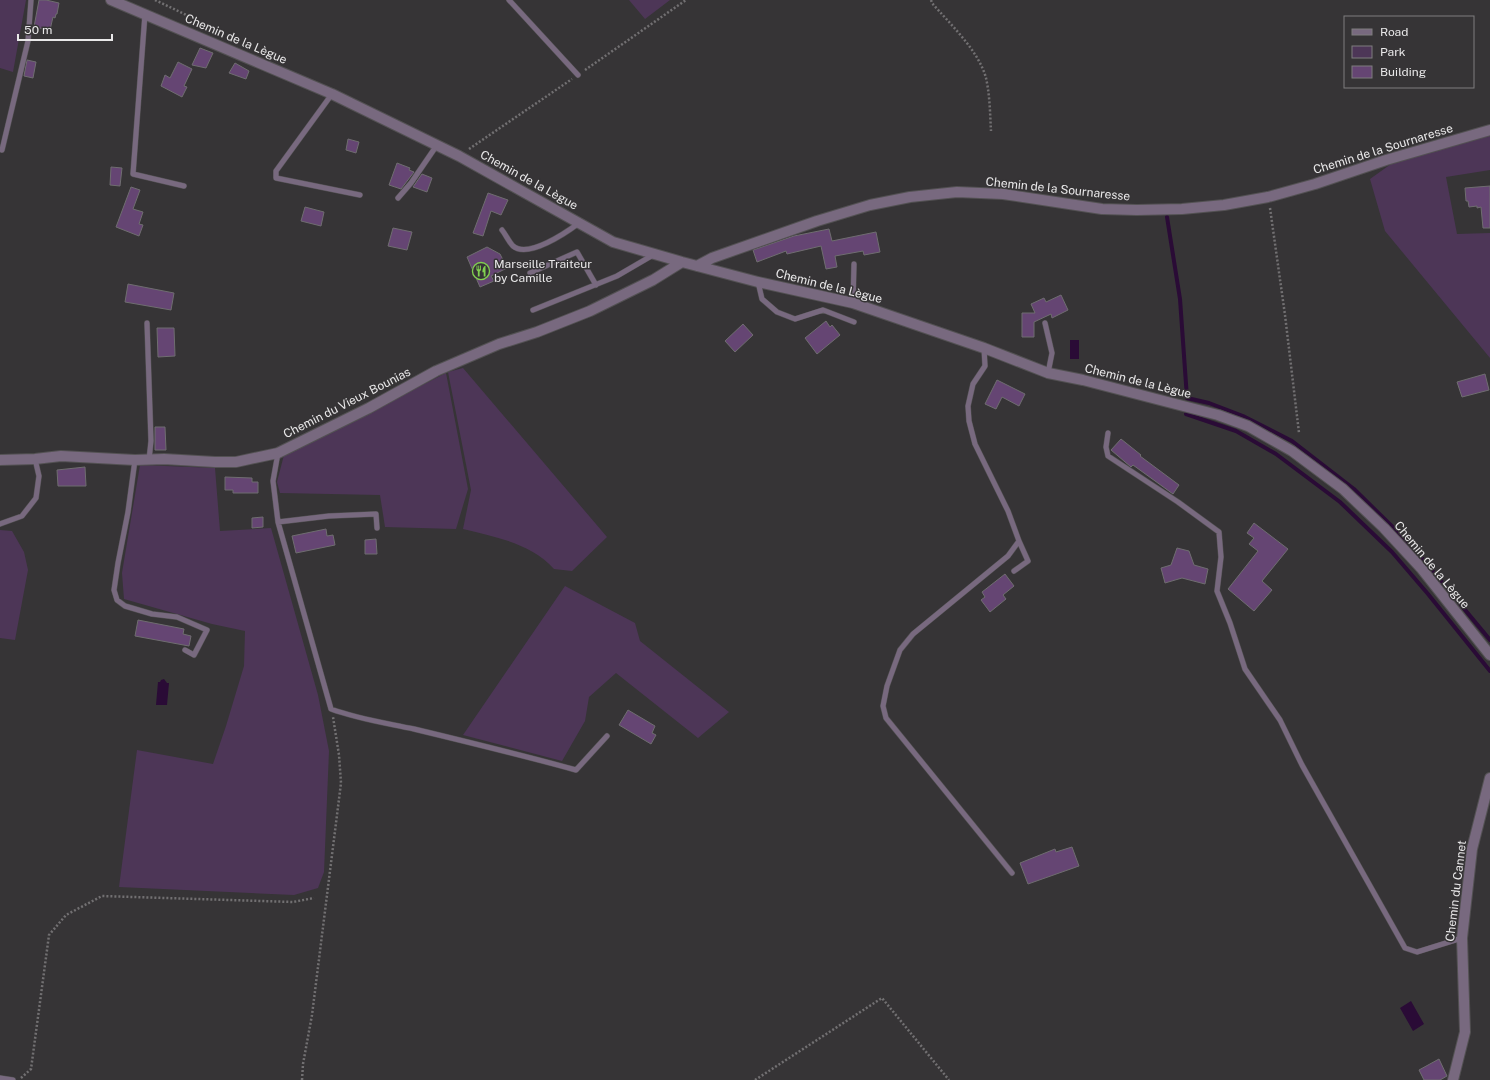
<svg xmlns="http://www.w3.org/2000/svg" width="1490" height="1080" viewBox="0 0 1490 1080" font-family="'Public Sans',sans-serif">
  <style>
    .green { fill: #4d3657 }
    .water { fill: #2a0b36 }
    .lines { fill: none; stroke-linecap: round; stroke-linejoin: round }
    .stream { stroke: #2a0b36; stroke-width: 4 }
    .building { fill: #654573; stroke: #6f6d70 }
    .service-casing { stroke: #535153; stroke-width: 6 }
    .minor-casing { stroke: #535153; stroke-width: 12 }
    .path { stroke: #727072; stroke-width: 2.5; stroke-dasharray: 2 2; stroke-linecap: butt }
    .service { stroke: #78697f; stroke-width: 5 }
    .minor { stroke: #78697f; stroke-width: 10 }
    .labels { text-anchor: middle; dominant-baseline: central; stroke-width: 3; stroke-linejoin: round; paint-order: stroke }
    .street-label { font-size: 12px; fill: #e9e8e9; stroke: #363436 }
    .poi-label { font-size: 12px; fill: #e9e8e9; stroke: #363436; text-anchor: start }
  </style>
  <rect width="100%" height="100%" fill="#363436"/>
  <!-- green -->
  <path class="green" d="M0 0H26L13 72 0 68Z
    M629 0H670L645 19Z
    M1490 135V170L1446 177 1457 234 1490 233V358L1385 231 1370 179 1391 164Z
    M463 368 607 537 572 571 554 569C531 543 495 537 463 529L471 490 448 372Z
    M446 373 468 489 456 529 385 527 380 495 280 493 277 482 284 455Z
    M140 465 215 468 220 531 271 528 318 695 329 751 324 872 318 888 294 895 119 887 137 750 213 764 226 726 244 666 245 631 212 624 124 599 122 573Z
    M0 530 12 531 24 552 28 570 15 640 0 638Z
    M565 586 635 623 640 641 729 712 698 738 616 673 589 697 585 721 562 761 463 735Z"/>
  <!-- water -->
  <path class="water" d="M1070 340H1079V359H1070Z
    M164 679 167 683H169L167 705H156L158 682H160L161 680Z
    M1411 1001 1424 1024 1413 1031 1400 1008Z"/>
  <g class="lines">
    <!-- stream -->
    <path class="stream" d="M1167 217 1180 299 1187 398 1209 403 1243 416 1292 441 1354 489 1412 546 1490 640
      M1186 414 1236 431 1276 454 1340 502 1392 552 1428 594 1490 671"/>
  </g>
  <!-- building -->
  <path class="building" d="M39 0H46L59 3 57 14H56L55 18 53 17 50 30 34 27Z
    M200 48 213 53 206 68 192 65Z
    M27 60 36 62 33 78 24 76Z
    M178 62 192 69 184 86 187 87 182 97 161 86 165 75 170 78Z
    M235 63 249 71 246 79 229 73Z
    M348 139 359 142 356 153 346 150Z
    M397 163 410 168 409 170 414 172 401 189 389 185Z
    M111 167 122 168 120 186 110 185Z
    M422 174 432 178 427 192 413 187Z
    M1490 186V228H1483L1481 207 1477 208V206L1469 207 1468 201H1466L1465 188Z
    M131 187 140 190 133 209 143 212 139 224 143 225 139 236 116 227Z
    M488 193 508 200 501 215 491 211 483 236 473 233Z
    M305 207 324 212 321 226 301 221Z
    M393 228 412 232 407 250 388 246Z
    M829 229 832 241 876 232 880 252 864 255 863 251 835 256 837 267 826 269 821 246 787 254 786 251 757 262 753 250 794 236Z
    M487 247 500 254 507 268 491 276 494 281 480 287 467 257Z
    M128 284 174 293 171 310 125 302Z
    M1061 295 1068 310 1052 318 1051 314 1034 322V337H1022V313H1035L1031 304 1044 298 1046 302Z
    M826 321 830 327 832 325 840 335 817 354 805 338Z
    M743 324 753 335 735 352 725 341Z
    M157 328H174L175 356 158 357Z
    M1485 374 1489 390 1462 397 1457 382Z
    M997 380 1025 394 1019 406 1002 397 996 409 985 404Z
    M155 427H165L166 450H155Z
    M1121 439 1141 455 1140 456 1179 485 1173 494 1133 465 1131 467 1111 450Z
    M85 467 86 486H58L57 470Z
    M225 477 252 478V482H258V493H233V490H225Z
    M263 517V527L252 528V518Z
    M1254 523 1288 549 1262 581 1272 590 1254 611 1228 589 1258 551 1249 544 1254 538 1247 533Z
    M326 529 327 536 333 535 335 545 296 553 292 536Z
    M376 539 377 554H365V540Z
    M1177 548 1189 551 1194 565 1208 569 1205 584 1182 578 1165 583 1161 568 1171 565Z
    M1005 574 1014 586 1003 595 1006 599 990 612 981 600 985 597 982 592Z
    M138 620 184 629 183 634 191 636 189 646 135 636Z
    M628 710 655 726 652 733 656 735 651 744 619 725Z
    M1072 847 1079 866 1028 884 1020 863 1055 849 1056 852Z
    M1439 1059 1447 1076 1440 1080H1424L1419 1070Z"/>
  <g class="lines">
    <!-- service casing -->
    <g class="service-casing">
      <path id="service" d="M509 0 578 75
        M145 14 133 174 184 186
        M332 94 276 171V178L360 195
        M2 150 28 41 31 0
        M398 198 411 183 437 145
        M502 230C506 235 509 242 513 246 528 259 567 232 579 223
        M530 273 577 252 596 285
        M758 282 762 299 777 312 795 319 823 310 854 322
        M853 303 854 264
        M533 310 617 276 653 255
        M147 323 151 441 149 460
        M1045 323 1052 353 1048 373
        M984 348 985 366 973 384 968 406 969 421 975 444 1008 511 1019 541 1008 556 913 634 900 650 887 686 883 706 886 718 1012 873
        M1108 433 1106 447 1108 456 1178 502 1219 532 1221 557 1217 591 1230 623 1245 669 1280 720 1302 765 1405 948 1417 952 1462 938
        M278 453 273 481 278 522 329 516 376 514 377 528
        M135 460 128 512 118 563 114 590 117 600 125 606 152 614 177 617 207 630 194 655 185 650
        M278 522 331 709C358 719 386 723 414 729 468 742 522 755 576 770L607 736
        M0 524 22 516 36 498 39 476 35 459
        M1014 571 1028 561 1019 541
        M0 1078 13 1080"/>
    </g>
    <!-- minor casing -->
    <g class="minor-casing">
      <path id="minor" d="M111 0 332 94 459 156 613 242 682 262 758 282 853 303 984 348 1048 373 1083 380 1218 415 1248 426 1292 451 1343 489 1384 528 1421 568 1490 655
        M697 266 712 258 817 221 870 205 910 197 957 192 1003 194 1102 209 1137 210 1182 209 1224 205 1268 197 1315 184 1386 160 1490 130
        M0 460 35 459 61 456 135 460 164 459 215 462H236L278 453 369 408 436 371 499 344 537 332 590 311 653 280 682 262
        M1453 1080 1465 1032 1462 938 1472 849 1490 778"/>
    </g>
    <!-- path -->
    <path class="path" d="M155 0 197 20 206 28
      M931 0 932 3C950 24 979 51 986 78 990 96 990 114 991 131
      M585 70 686 0
      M469 149 572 79
      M1270 208 1285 315 1299 433
      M21 1078 31 1069 49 935 66 915 102 896 293 902 314 898
      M302 1080 303 1064 312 1015 341 783 339 755 333 717
      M755 1080 882 998 949 1080"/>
    <!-- service -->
    <use href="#service" class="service"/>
    <!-- minor -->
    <use href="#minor" class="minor"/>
  </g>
  <!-- icons -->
  <defs>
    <g id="restaurant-ring" transform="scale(0.9)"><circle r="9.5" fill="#363436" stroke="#81d050" stroke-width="1.5"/><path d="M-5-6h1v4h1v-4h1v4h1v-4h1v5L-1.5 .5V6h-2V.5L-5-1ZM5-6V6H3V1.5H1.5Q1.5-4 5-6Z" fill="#81d050"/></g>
  </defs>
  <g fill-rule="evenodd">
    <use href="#restaurant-ring" x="481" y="271"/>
  </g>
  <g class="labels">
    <!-- street labels -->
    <g class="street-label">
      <text transform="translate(236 39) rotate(23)">Chemin de la Lègue</text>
      <text transform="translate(1383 149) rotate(-17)">Chemin de la Sournaresse</text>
      <text transform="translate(529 180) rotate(29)">Chemin de la Lègue</text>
      <text transform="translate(1058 189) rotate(6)">Chemin de la Sournaresse</text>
      <text transform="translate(829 286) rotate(14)">Chemin de la Lègue</text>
      <text transform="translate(1138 381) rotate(14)">Chemin de la Lègue</text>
      <text transform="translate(347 403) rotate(-27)">Chemin du Vieux Bounias</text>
      <text transform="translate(1432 565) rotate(50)">Chemin de la Lègue</text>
      <text transform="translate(1456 891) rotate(-83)">Chemin du Cannet</text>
    </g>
    <!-- poi labels -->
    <g class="poi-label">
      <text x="494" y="264">Marseille Traiteur<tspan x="494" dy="14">by Camille</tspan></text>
    </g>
  </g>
  <!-- legend -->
  <rect x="1344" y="16" width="130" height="72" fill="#363436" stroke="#7e7c7e"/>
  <rect x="1352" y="29" width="20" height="6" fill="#78697f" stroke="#7e7c7e"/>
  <text x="1380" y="36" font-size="12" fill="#e9e8e9">Road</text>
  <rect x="1352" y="46" width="20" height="12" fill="#4d3657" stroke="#7e7c7e"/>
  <text x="1380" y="56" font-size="12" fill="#e9e8e9">Park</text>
  <rect x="1352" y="66" width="20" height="12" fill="#654573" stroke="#7e7c7e"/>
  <text x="1380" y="76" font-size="12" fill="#e9e8e9">Building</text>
  <!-- scale -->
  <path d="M18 34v6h94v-6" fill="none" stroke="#e9e8e9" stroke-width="2"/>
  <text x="24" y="34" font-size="12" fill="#e9e8e9" stroke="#363436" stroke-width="3" paint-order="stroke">50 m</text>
</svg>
